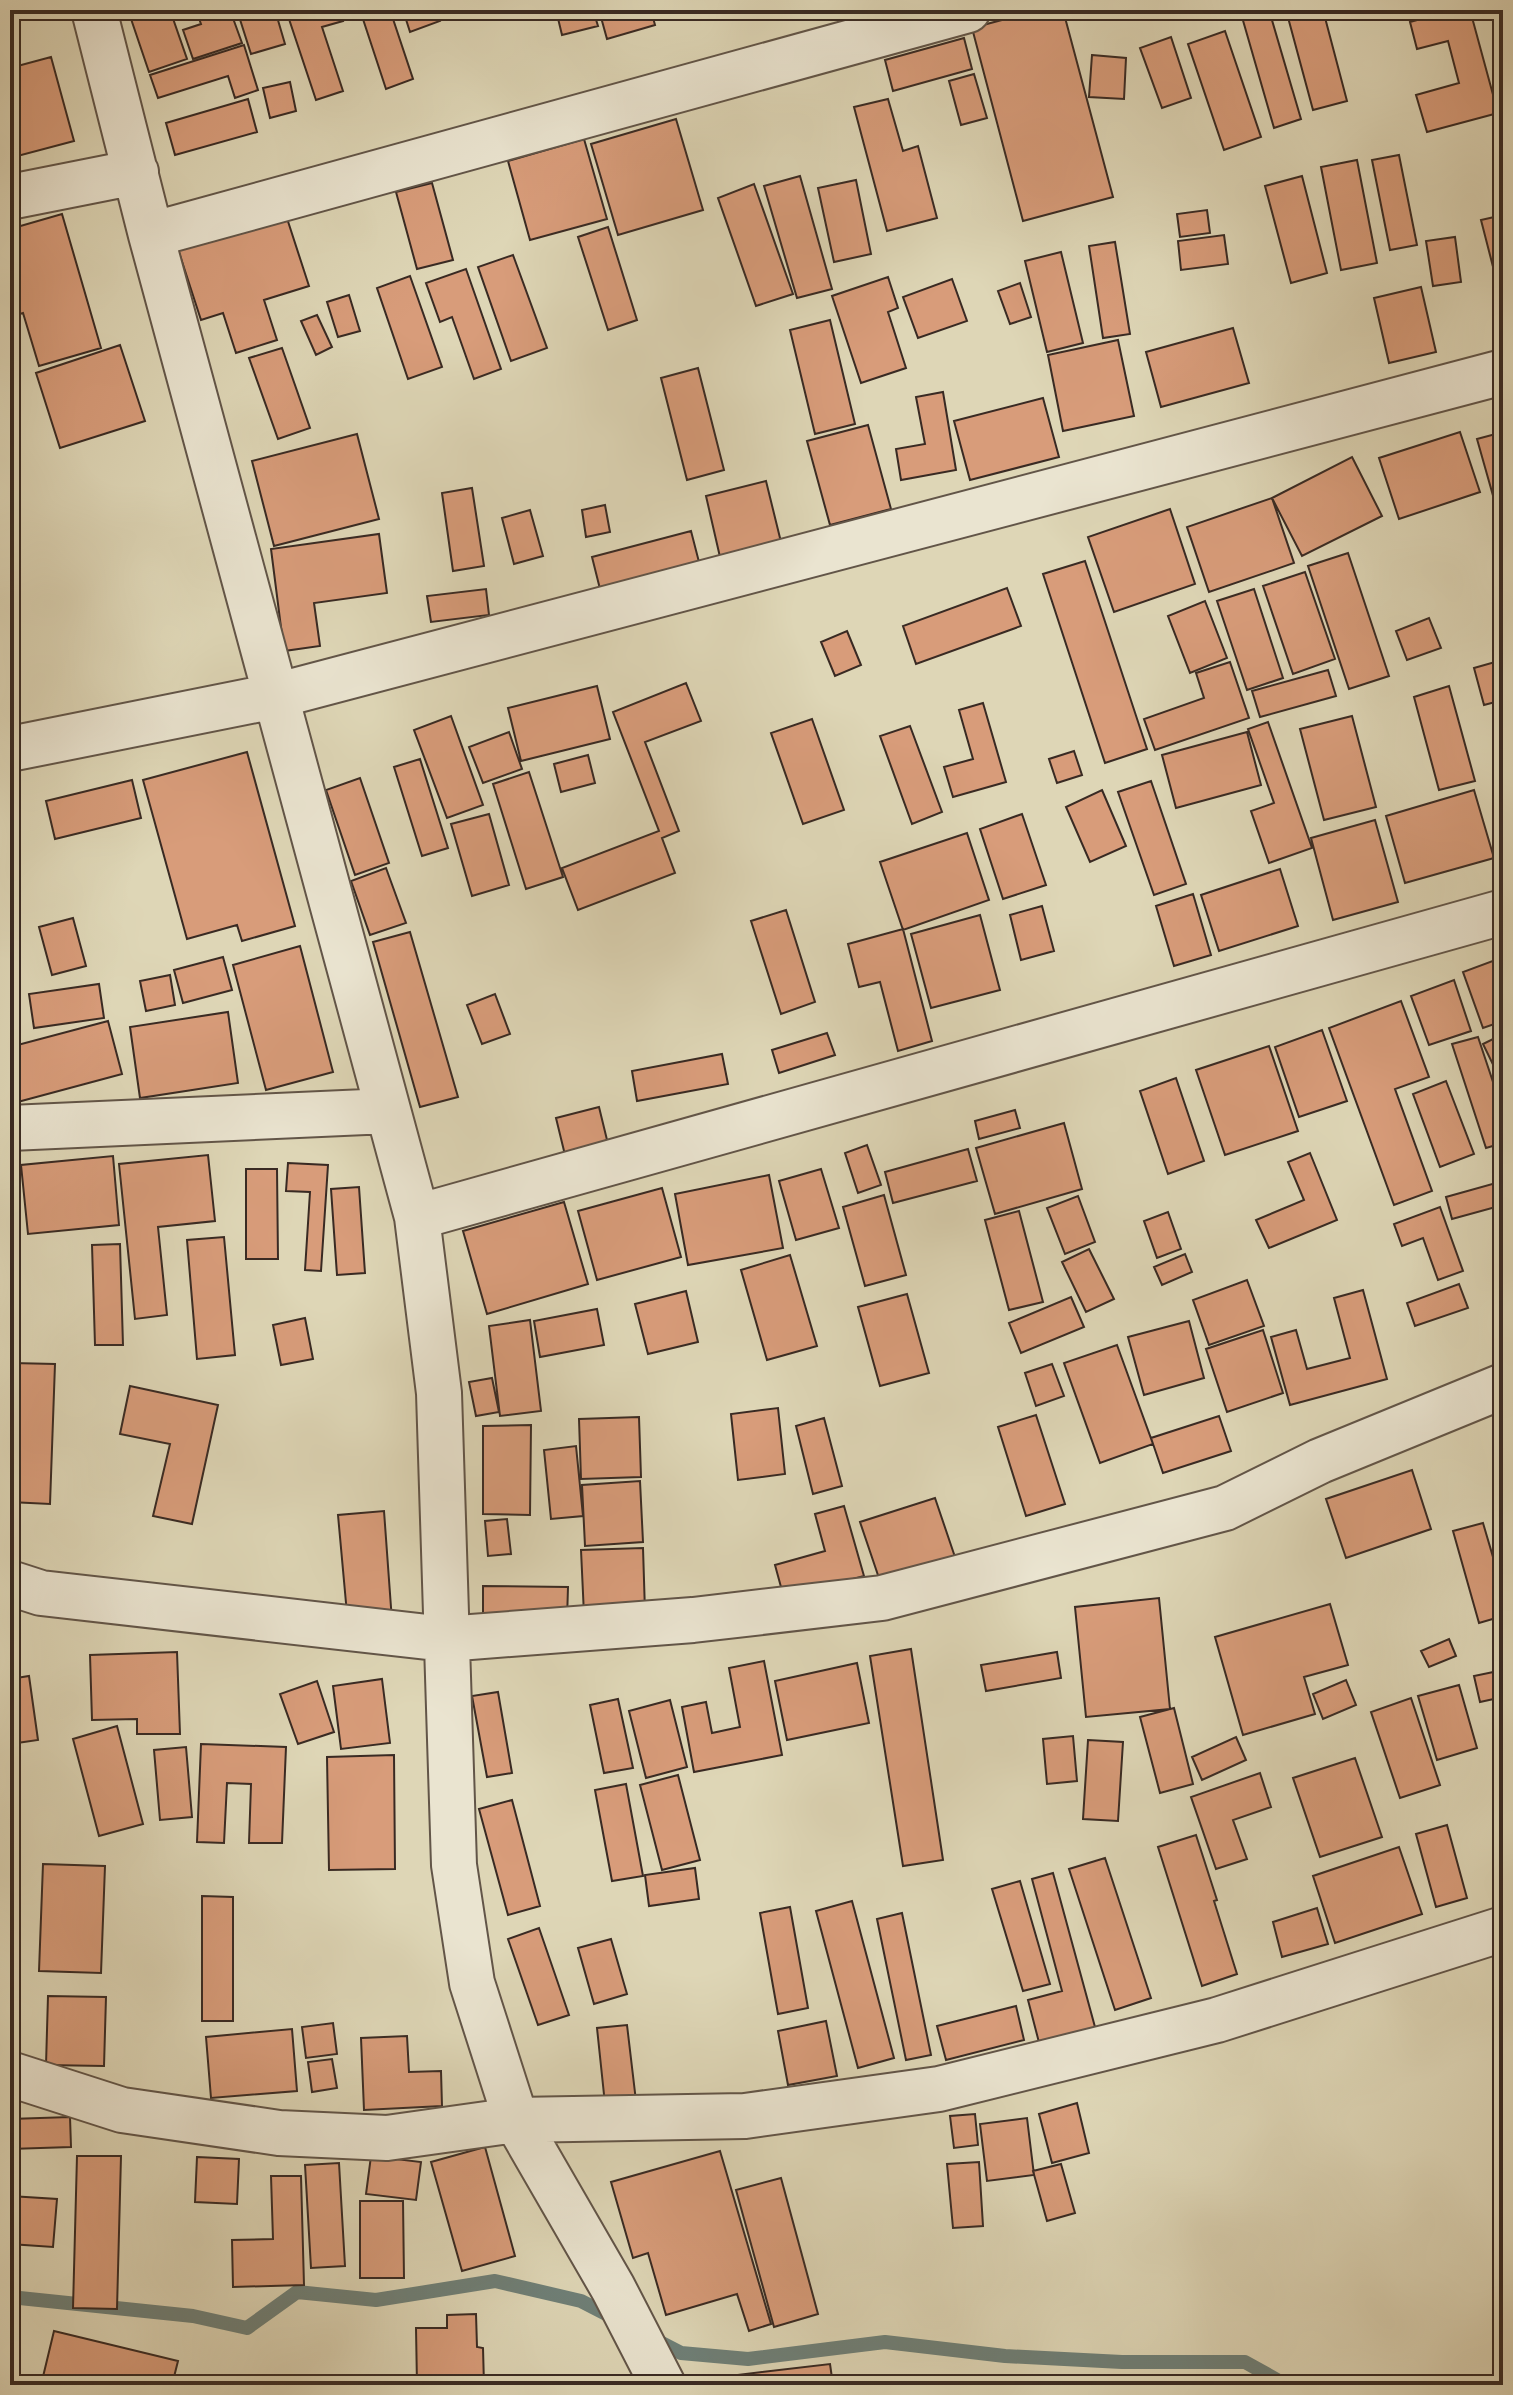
<svg xmlns="http://www.w3.org/2000/svg" width="1513" height="2395" viewBox="0 0 1513 2395" font-family="'Sorts Mill Goudy',serif">
  <style>
    .lines { fill: none; stroke-linecap: round; stroke-linejoin: round }
    .stream { stroke: #6f8078; stroke-width: 14 }
    .building { fill: #d89c7a; stroke: #392a23; stroke-width: 2 }
    .street-casing { stroke: #625548; stroke-width: 48 }
    .street { stroke: #eae4d0; stroke-width: 44 }
  </style>
  <rect width="100%" height="100%" fill="#ded6b6"/>
  <filter id="stains"><feTurbulence type="fractalNoise" baseFrequency=".0025" numOctaves="4"/><feColorMatrix values="0 0 0 0 .2 0 0 0 0 .09 0 0 0 0 .02 0 0 0 .5 -.17"/></filter>
  <radialGradient id="worn" r=".72"><stop offset=".6" stop-color="#630" stop-opacity="0"/><stop offset="1" stop-color="#630" stop-opacity=".3"/></radialGradient>
  <g class="lines">
    <!-- stream -->
    <path class="stream" d="M10 2297 193 2316 247 2328 297 2292 376 2300 495 2281 581 2301 614 2318
      M650 2337 681 2353 748 2359 885 2342 1005 2356 1122 2362H1245L1286 2385"/>
  </g>
  <!-- building -->
  <path class="building" d="M128 10H170L187 59 149 72Z
    M196 10H230L242 43 193 59 183 30 201 24Z
    M237 10H275L285 44 251 54Z
    M286 10H339L343 21 322 27 343 91 316 100Z
    M360 10H390L413 79 386 89Z
    M403 10H437L440 21 410 32Z
    M556 10H593L598 26 562 35Z
    M599 10H651L655 25 607 39Z
    M1039 10H1063L1113 197 1023 221 972 28Z
    M1205 10H1232L1208 18Z
    M1269 10 1301 119 1274 128 1242 17Z
    M1286 10H1323L1347 101 1313 110Z
    M1453 10H1470L1498 113 1427 132 1416 95 1459 83 1448 41 1417 49 1410 22Z
    M1225 31 1261 137 1224 150 1188 44Z
    M1171 37 1191 98 1162 108 1140 48Z
    M964 38 972 69 893 91 885 60Z
    M244 45 258 90 235 98 228 76 158 98 150 75Z
    M1092 55 1126 58 1124 99 1089 97Z
    M51 57 74 141 10 158V68Z
    M974 74 987 118 961 125 949 81Z
    M290 82 296 111 270 118 263 88Z
    M248 99 257 132 175 155 166 123Z
    M888 99 903 151 918 146 937 218 887 231 854 107Z
    M676 119 703 210 618 235 591 144Z
    M584 139 607 219 530 240 508 161Z
    M1399 155 1417 245 1390 250 1372 160Z
    M1357 160 1377 263 1341 270 1321 167Z
    M800 176 832 289 797 298 764 186Z
    M1302 176 1327 273 1291 283 1265 186Z
    M856 180 871 254 834 262 818 188Z
    M432 183 453 260 417 269 396 192Z
    M754 184 793 294 756 306 718 198Z
    M283 206 309 286 264 300 277 340 236 353 223 313 201 320 175 240Z
    M1207 210 1210 233 1180 237 1177 214Z
    M62 214 101 348 39 366 23 313 10 317V229Z
    M1503 215V298H1501L1481 220Z
    M608 227 637 320 608 330 578 237Z
    M1224 235 1228 264 1181 270 1178 241Z
    M1455 237 1461 282 1433 286 1426 241Z
    M1115 242 1130 334 1103 338 1089 246Z
    M1061 252 1083 343 1047 352 1025 261Z
    M513 255 547 348 511 361 478 267Z
    M466 269 501 369 474 379 452 317 440 322 426 283Z
    M410 276 442 367 408 379 377 288Z
    M888 277 898 308 888 312 906 368 861 383 832 296Z
    M952 279 967 321 918 338 903 297Z
    M1020 283 1031 317 1010 324 998 291Z
    M1421 287 1436 352 1389 363 1374 298Z
    M349 295 360 331 338 337 327 302Z
    M317 315 332 347 316 355 301 321Z
    M830 320 855 424 815 434 790 330Z
    M1233 328 1249 383 1161 407 1146 352Z
    M1118 340 1134 416 1063 431 1048 355Z
    M120 345 145 421 60 448 36 373Z
    M282 348 310 428 278 439 249 358Z
    M698 368 724 470 687 480 661 378Z
    M943 392 956 470 901 480 896 449 925 444 916 397Z
    M1043 398 1059 457 970 480 954 421Z
    M868 425 891 509 830 525 807 441Z
    M1460 432 1480 492 1399 519 1379 458Z
    M1503 432V531L1477 439Z
    M357 434 379 519 274 546 252 461Z
    M1352 457 1382 516 1302 556 1272 498Z
    M766 481 781 542 720 557 706 496Z
    M472 488 484 566 453 571 442 493Z
    M1272 498 1294 563 1209 592 1187 527Z
    M605 505 610 532 586 537 582 510Z
    M1170 509 1195 584 1114 612 1088 537Z
    M530 510 543 556 514 564 502 518Z
    M691 531 699 562 600 589 592 557Z
    M379 534 387 593 314 603 320 646 284 651 271 549Z
    M1348 553 1389 676 1349 689 1308 566Z
    M1085 561 1147 749 1105 763 1043 574Z
    M1305 572 1335 659 1293 674 1263 586Z
    M1007 588 1021 626 916 664 903 626Z
    M486 589 489 615 431 622 427 596Z
    M1254 589 1283 678 1247 690 1217 601Z
    M1205 601 1227 658 1190 673 1168 616Z
    M1429 618 1441 648 1407 660 1396 631Z
    M847 631 861 665 835 676 821 642Z
    M1502 660 1503 700 1484 705 1474 668Z
    M1230 662 1249 718 1155 750 1144 719 1204 698 1196 673Z
    M1328 670 1336 696 1260 717 1252 691Z
    M686 683 701 721 645 742 679 831 662 838 675 873 578 910 562 868 659 831 613 712Z
    M597 686 610 739 521 761 508 708Z
    M1449 686 1475 781 1439 790 1414 697Z
    M983 703 1006 782 953 797 944 767 973 759 959 710Z
    M451 716 483 805 447 818 414 730Z
    M1352 716 1376 807 1324 820 1300 729Z
    M812 719 844 810 803 824 771 733Z
    M1268 722 1312 848 1269 863 1251 811 1274 803 1248 729Z
    M910 726 942 812 912 824 880 736Z
    M509 732 522 769 483 783 469 747Z
    M1247 732 1261 785 1176 808 1162 755Z
    M1074 751 1082 775 1057 783 1049 759Z
    M247 752 295 926 242 941 237 925 187 939 143 780Z
    M588 755 595 783 561 792 554 764Z
    M420 759 448 848 422 856 394 767Z
    M529 772 563 877 526 889 493 784Z
    M360 778 389 863 355 875 326 790Z
    M132 780 141 818 55 839 46 801Z
    M1151 781 1186 884 1154 895 1118 792Z
    M1102 790 1126 846 1090 862 1066 807Z
    M1474 790 1494 858 1405 883 1386 816Z
    M489 814 509 885 472 896 451 824Z
    M1022 814 1046 885 1003 899 980 829Z
    M1375 820 1398 902 1333 920 1311 838Z
    M967 833 989 900 903 930 880 862Z
    M386 868 406 923 370 935 351 881Z
    M1280 869 1298 926 1219 951 1201 895Z
    M1193 894 1211 955 1174 966 1156 906Z
    M1042 906 1054 951 1021 960 1010 915Z
    M786 910 815 1002 781 1014 751 921Z
    M980 915 1000 990 931 1008 911 934Z
    M73 918 86 966 52 975 39 927Z
    M903 929 932 1041 898 1051 880 982 859 987 848 944Z
    M410 932 458 1097 420 1107 373 942Z
    M300 946 333 1072 266 1090 233 965Z
    M223 957 232 990 183 1003 174 970Z
    M1498 959 1503 975V1021L1483 1028 1463 972Z
    M170 975 175 1005 146 1011 140 981Z
    M1454 980 1471 1031 1429 1045 1411 996Z
    M99 984 104 1018 34 1028 29 994Z
    M495 994 510 1034 482 1044 467 1005Z
    M1401 1001 1429 1077 1395 1089 1432 1191 1394 1205 1329 1028Z
    M228 1012 238 1083 140 1098 130 1027Z
    M108 1021 122 1074 14 1103 10 1086V1047Z
    M1322 1030 1347 1101 1299 1117 1275 1047Z
    M827 1033 835 1055 779 1073 772 1050Z
    M1503 1034V1085L1483 1044Z
    M1478 1037 1503 1112V1143L1486 1148 1452 1044Z
    M1269 1046 1298 1131 1225 1155 1196 1070Z
    M722 1054 728 1084 637 1101 632 1071Z
    M1176 1078 1204 1161 1168 1174 1140 1091Z
    M1446 1081 1474 1154 1440 1167 1413 1094Z
    M599 1107 608 1144 565 1155 556 1118Z
    M1015 1110 1020 1128 979 1139 975 1121Z
    M1064 1123 1082 1189 995 1214 976 1148Z
    M867 1145 881 1185 858 1193 845 1153Z
    M968 1149 977 1181 893 1203 885 1172Z
    M1310 1153 1337 1220 1269 1248 1256 1220 1304 1200 1288 1162Z
    M208 1155 215 1221 158 1227 167 1315 135 1319 119 1164Z
    M113 1156 119 1225 28 1234 21 1165Z
    M288 1163 328 1165 321 1271 305 1270 310 1192 286 1191Z
    M246 1169H277L278 1259H246Z
    M821 1169 839 1228 796 1240 779 1181Z
    M769 1175 783 1248 688 1265 675 1194Z
    M1503 1181V1205L1452 1219 1446 1197Z
    M359 1187 365 1273 337 1275 331 1189Z
    M662 1188 681 1257 597 1280 578 1211Z
    M884 1195 906 1275 865 1286 843 1207Z
    M1078 1196 1095 1242 1065 1254 1047 1208Z
    M564 1202 588 1284 487 1314 463 1231Z
    M1440 1207 1463 1271 1438 1280 1423 1238 1402 1246 1394 1224Z
    M1019 1211 1043 1302 1009 1310 985 1220Z
    M1168 1212 1181 1249 1157 1258 1144 1221Z
    M224 1237 235 1355 197 1359 187 1240Z
    M120 1244 123 1345H95L92 1245Z
    M1089 1249 1114 1299 1086 1312 1062 1262Z
    M1185 1254 1192 1272 1162 1285 1154 1267Z
    M790 1255 817 1346 767 1360 741 1270Z
    M1503 1274V1305L1495 1276Z
    M1247 1280 1264 1326 1209 1345 1193 1300Z
    M1459 1284 1468 1308 1415 1326 1407 1303Z
    M1363 1290 1387 1379 1290 1405 1271 1337 1296 1330 1307 1369 1350 1358 1334 1298Z
    M686 1291 698 1342 648 1354 635 1304Z
    M907 1294 929 1373 880 1386 858 1307Z
    M1071 1297 1084 1327 1021 1353 1009 1323Z
    M597 1309 604 1345 540 1357 534 1321Z
    M305 1318 313 1359 281 1365 273 1325Z
    M530 1320 541 1411 500 1416 489 1326Z
    M1189 1321 1204 1378 1144 1395 1128 1337Z
    M1263 1330 1283 1393 1227 1412 1206 1349Z
    M1117 1345 1153 1444 1100 1463 1064 1363Z
    M12 1363 55 1364 50 1504 10 1502Z
    M1052 1364 1064 1396 1036 1406 1025 1373Z
    M492 1378 499 1412 476 1416 469 1382Z
    M130 1386 218 1405 192 1524 153 1516 170 1444 120 1434Z
    M778 1408 785 1474 738 1480 731 1414Z
    M1036 1415 1065 1504 1026 1516 998 1427Z
    M1219 1416 1231 1451 1163 1473 1151 1438Z
    M639 1417 641 1477 581 1479 579 1419Z
    M824 1418 842 1486 813 1494 796 1426Z
    M531 1425 530 1515 483 1514V1426Z
    M576 1446 583 1516 551 1519 544 1450Z
    M1412 1470 1431 1529 1346 1558 1326 1499Z
    M640 1481 643 1542 585 1546 582 1485Z
    M935 1498 955 1557 880 1581 860 1522Z
    M844 1506 864 1576 784 1598 775 1565 825 1551 815 1514Z
    M384 1511 392 1621 348 1625 338 1515Z
    M507 1519 511 1554 488 1556 485 1521Z
    M1483 1523 1503 1591V1616L1479 1623 1453 1531Z
    M643 1548 645 1612 584 1615 581 1550Z
    M483 1586 568 1587 567 1620 483 1619Z
    M1159 1598 1170 1709 1086 1717 1075 1607Z
    M1330 1604 1348 1665 1304 1677 1315 1714 1243 1735 1215 1637Z
    M1449 1639 1456 1656 1429 1667 1421 1651Z
    M911 1649 943 1860 903 1866 870 1656Z
    M177 1652 180 1734H137V1719L92 1720 90 1655Z
    M1057 1652 1061 1678 986 1691 981 1665Z
    M764 1661 782 1755 694 1772 682 1707 706 1702 712 1733 740 1727 729 1668Z
    M857 1663 869 1723 787 1740 775 1681Z
    M1503 1670V1697L1480 1702 1474 1676Z
    M29 1676 38 1740 10 1744V1679Z
    M382 1679 390 1743 341 1749 333 1686Z
    M1346 1680 1356 1705 1323 1719 1313 1694Z
    M317 1681 334 1732 298 1744 280 1694Z
    M1459 1685 1477 1748 1437 1760 1418 1696Z
    M498 1692 512 1773 487 1777 472 1696Z
    M1411 1698 1440 1785 1400 1798 1371 1712Z
    M618 1699 633 1768 604 1773 590 1705Z
    M670 1700 687 1767 646 1778 629 1711Z
    M1174 1708 1193 1784 1160 1793 1140 1717Z
    M117 1726 143 1824 99 1836 73 1739Z
    M1073 1736 1077 1781 1047 1784 1043 1739Z
    M1236 1737 1246 1760 1202 1780 1192 1757Z
    M1088 1740 1123 1742 1118 1821 1083 1819Z
    M201 1744 286 1747 282 1843H249L251 1784 227 1783 224 1843 197 1842Z
    M186 1747 192 1817 160 1820 154 1750Z
    M394 1755 395 1869 329 1870 327 1757Z
    M1355 1758 1382 1837 1320 1857 1293 1778Z
    M1260 1773 1271 1807 1233 1820 1247 1859 1216 1869 1191 1797Z
    M678 1775 700 1860 662 1870 640 1785Z
    M626 1784 643 1876 612 1881 595 1790Z
    M512 1800 540 1906 508 1915 479 1809Z
    M1447 1825 1467 1898 1436 1907 1416 1834Z
    M1196 1835 1217 1900 1214 1901 1237 1974 1202 1986 1158 1847Z
    M1399 1847 1422 1914 1335 1943 1313 1876Z
    M1105 1858 1151 1998 1115 2010 1069 1869Z
    M43 1864 105 1866 101 1973 39 1971Z
    M695 1868 699 1899 649 1906 645 1875Z
    M1053 1873 1098 2038 1042 2054 1028 2000 1062 1991 1032 1879Z
    M1020 1881 1050 1984 1023 1991 992 1889Z
    M202 1896 233 1897V2021H202Z
    M852 1901 894 2058 858 2068 816 1911Z
    M790 1907 808 2008 778 2014 760 1913Z
    M1317 1908 1328 1944 1282 1957 1273 1922Z
    M902 1913 931 2055 906 2060 877 1919Z
    M539 1928 569 2015 538 2025 508 1939Z
    M611 1939 627 1994 594 2004 578 1948Z
    M48 1996 106 1997 104 2066 46 2065Z
    M1016 2006 1024 2040 946 2060 937 2026Z
    M826 2021 837 2076 788 2085 778 2031Z
    M333 2023 337 2054 306 2058 302 2027Z
    M627 2025 636 2101 605 2104 597 2028Z
    M292 2029 297 2091 211 2098 206 2037Z
    M407 2036 409 2072 441 2071 442 2106 364 2110 361 2038Z
    M332 2059 337 2088 312 2092 308 2062Z
    M1077 2103 1089 2153 1052 2163 1039 2114Z
    M975 2114 978 2145 954 2148 950 2116Z
    M70 2117 71 2147 10 2149V2119Z
    M1027 2118 1034 2175 987 2181 980 2124Z
    M485 2147 515 2256 462 2271 431 2162Z
    M720 2151 771 2324 749 2331 737 2294 666 2315 648 2253 633 2258 611 2182Z
    M77 2156H121L117 2309 73 2308Z
    M371 2156 421 2162 416 2200 366 2194Z
    M197 2157 239 2159 237 2204 195 2202Z
    M979 2162 983 2226 953 2228 947 2164Z
    M339 2163 345 2266 311 2268 305 2165Z
    M1061 2164 1075 2213 1047 2221 1033 2171Z
    M271 2176H301L304 2285 233 2287 232 2240 273 2239Z
    M781 2178 818 2314 774 2327 736 2190Z
    M10 2196 57 2199 53 2247 10 2244Z
    M360 2201H403L404 2278H360Z
    M476 2314 477 2347 483 2348 484 2385H417L416 2328H447V2315Z
    M54 2331 178 2361 172 2385H41Z
    M830 2364 833 2385H705L704 2379Z"/>
  <g class="lines">
    <!-- street casing -->
    <g class="street-casing">
      <path id="street" d="M94 10 151 235 417 1217 439 1393 454 1865 472 1983 516 2120 613 2288 663 2385
        M10 197 136 172
        M151 235 968 10
        M10 749 275 696 1503 372
        M10 1128 388 1111
        M417 1217 1503 912
        M10 1583 41 1593 445 1639 693 1620 882 1598 1225 1508 1320 1461 1503 1386
        M10 2074 122 2110 279 2133 387 2138 516 2120 745 2116 939 2089 1217 2020 1503 1929"/>
    </g>
    <!-- street -->
    <use href="#street" class="street"/>
  </g>
  <!-- margin -->
  <rect width="1513" height="2395" fill="none" stroke="#ded6b6" stroke-width="40"/>
  <rect x="12" y="12" width="1489" height="2371" fill="none" stroke="#392a23" stroke-width="4"/>
  <rect x="20" y="20" width="1473" height="2355" fill="none" stroke="#392a23" stroke-width="2"/>
  <rect width="100%" height="100%" filter="url(#stains)"/>
  <rect width="100%" height="100%" fill="url(#worn)"/>
</svg>
